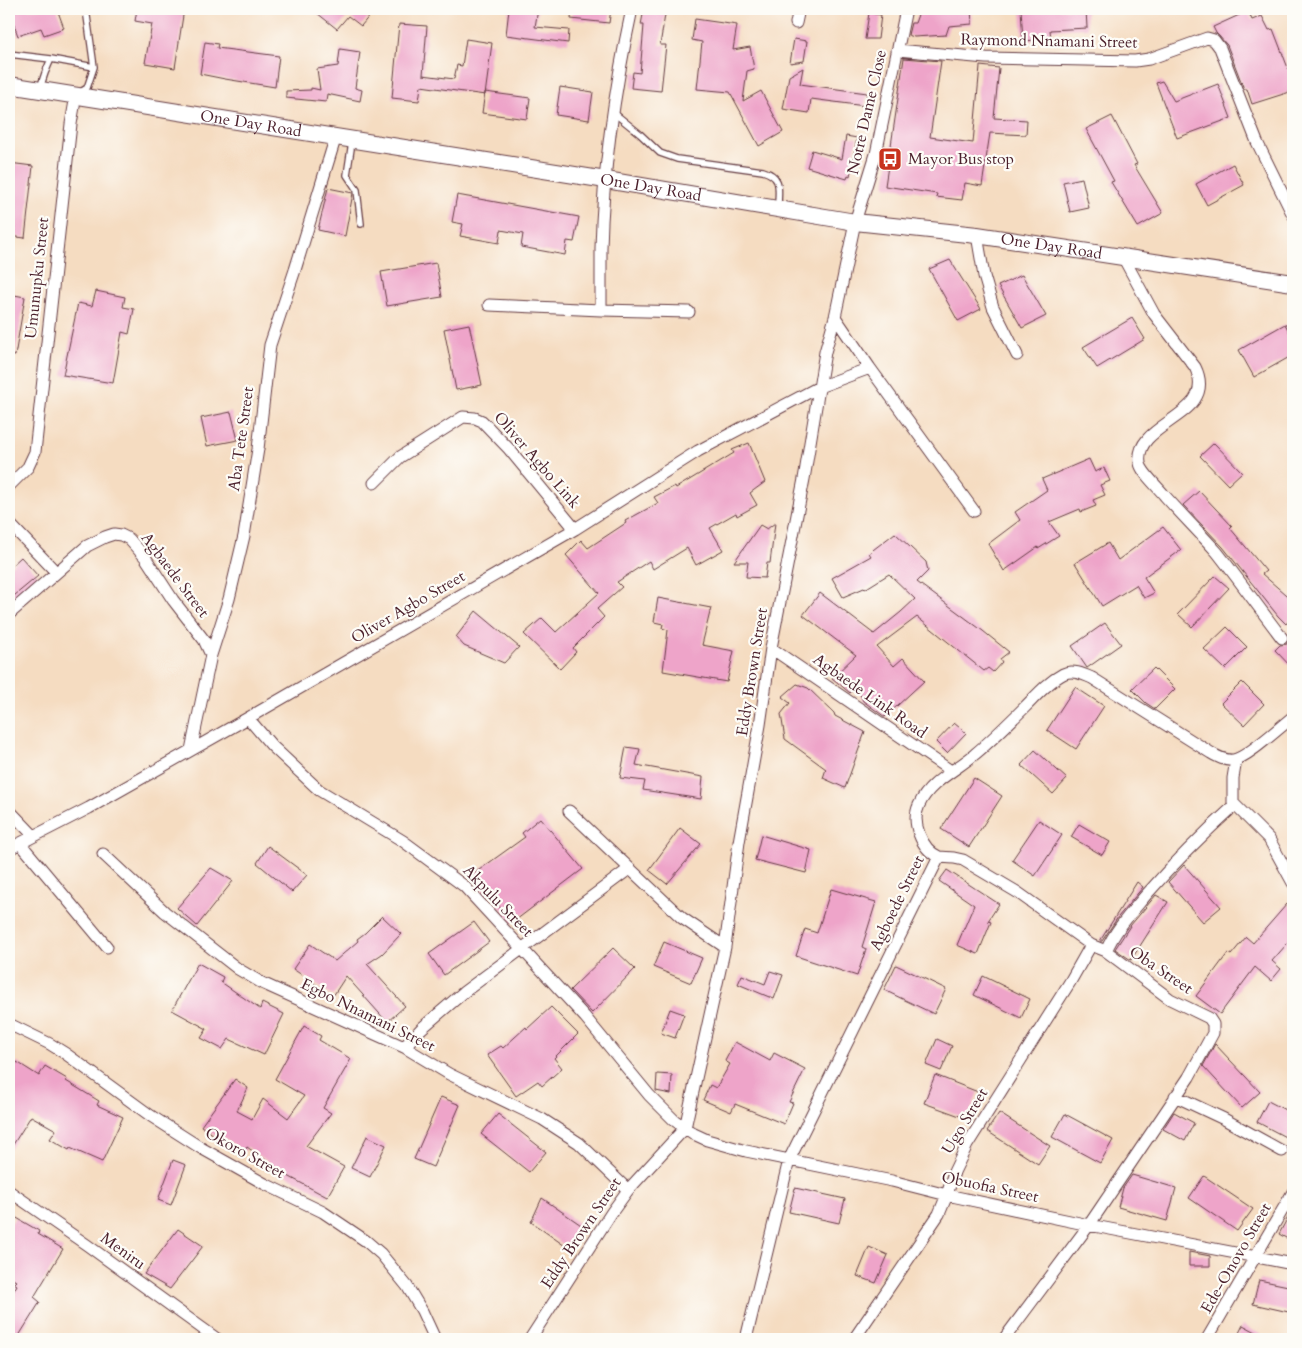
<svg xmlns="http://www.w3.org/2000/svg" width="1302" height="1348" viewBox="0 0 1302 1348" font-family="Cardo,serif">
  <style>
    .building { fill: #eea4c9 }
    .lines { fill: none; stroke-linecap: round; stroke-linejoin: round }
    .lane-casing { stroke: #643b42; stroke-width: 8 }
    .street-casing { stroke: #643b42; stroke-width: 13 }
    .secondary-casing { stroke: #643b42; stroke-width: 18 }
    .lane { stroke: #fff; stroke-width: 5.5 }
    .street { stroke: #fff; stroke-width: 11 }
    .secondary { stroke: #fff; stroke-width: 16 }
    .labels { text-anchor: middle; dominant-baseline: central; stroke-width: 4.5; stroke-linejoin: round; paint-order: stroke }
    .street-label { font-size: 16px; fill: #4a1f2b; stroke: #fdfcf7 }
    .poi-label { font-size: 16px; fill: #4a1f2b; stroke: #fdfcf7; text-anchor: start }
  </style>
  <rect width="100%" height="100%" fill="#fdfcf7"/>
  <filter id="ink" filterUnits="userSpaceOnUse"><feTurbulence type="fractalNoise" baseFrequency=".02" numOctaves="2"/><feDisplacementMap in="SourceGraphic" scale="10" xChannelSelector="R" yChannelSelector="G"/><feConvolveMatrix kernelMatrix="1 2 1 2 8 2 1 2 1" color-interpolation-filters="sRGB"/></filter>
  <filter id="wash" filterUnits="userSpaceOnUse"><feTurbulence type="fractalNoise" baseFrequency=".0096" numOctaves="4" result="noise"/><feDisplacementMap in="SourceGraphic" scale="20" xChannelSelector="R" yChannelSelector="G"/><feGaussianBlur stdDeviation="1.12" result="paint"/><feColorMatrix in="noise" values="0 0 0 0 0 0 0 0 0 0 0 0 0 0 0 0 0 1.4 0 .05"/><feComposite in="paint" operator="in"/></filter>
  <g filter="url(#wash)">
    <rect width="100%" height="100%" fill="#f5dcc1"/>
    <g id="blocks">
      <!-- building -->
      <path class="building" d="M9 9H57L64 28 44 35 41 28 18 36 13 22 9 23Z
        M137 9H184L175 68 145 63 152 24 135 21Z
        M312 9H375L361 26 348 16 337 29Z
        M509 9H538L535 27 569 30 568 43 506 35Z
        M572 9H611L609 23 571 19Z
        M644 9H666L660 45H666L661 91 631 88 633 72 640 73 644 25H641Z
        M920 9H971L972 24 949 26 946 35 914 37 908 35 911 23H915Z
        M1021 9H1086L1087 28 1050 30 1051 39 1023 41Z
        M1248 11 1252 20 1262 16 1269 30 1273 29 1293 81V91L1252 104 1247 89H1244L1227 45 1216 33 1213 27Z
        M869 13 881 15 878 39H865Z
        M695 19 737 25 733 50 750 47 754 69 747 71 743 101 761 91 783 132 759 146 730 92 697 89 702 42 692 40Z
        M399 24 427 26 423 75 454 79 457 65 462 66 466 39 492 43 485 95 421 86 419 101 392 98Z
        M794 39 807 41 804 61 790 63Z
        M205 42 218 44 217 48 279 56 275 87 225 79 200 74Z
        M340 49 360 52 355 88 362 90 360 101 327 94 326 102 286 98V91L311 90V88L320 90 317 69 338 66Z
        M904 58 941 61 930 137 973 143 980 66 999 68 994 118 1027 120 1026 135 990 133 982 186 965 183 962 200 936 197 937 194 885 186Z
        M803 68 800 84 867 93 865 106 811 99 809 113 783 109 789 76Z
        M1162 81 1174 101 1218 84 1231 118 1177 138 1156 83Z
        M560 87 593 92 589 120 556 115Z
        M485 92 530 98 527 119 482 113Z
        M1112 116 1137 164 1134 165 1163 213 1138 227 1111 182 1114 181 1086 129Z
        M846 136 857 138 850 176 848 175 847 179 807 167 812 150 842 159Z
        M9 163 33 166 25 238 9 236Z
        M1233 164 1244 185 1207 205 1196 184Z
        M1082 178 1089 208 1070 212 1063 182Z
        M328 188 353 193 345 236 318 230Z
        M457 195 579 217 574 242 567 241 565 255 521 247 523 234 501 230 499 243 460 236 463 224 452 222Z
        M950 260 981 309 958 321 929 269Z
        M436 263 442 297 387 306 381 272Z
        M1022 275 1046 316 1022 328 998 286Z
        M96 291 125 297 123 307 134 309 129 334 122 332 113 383 63 375 78 303 92 306Z
        M9 294 25 297 15 356 9 355Z
        M1132 318 1145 339 1097 368 1083 347Z
        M469 324 482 385 456 390 444 329Z
        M1285 324 1293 339V355L1254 377 1239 350Z
        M231 412 238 440 207 446 201 418Z
        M749 443 765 482 750 493 757 505 737 516 736 513 710 528 723 550 696 565 687 548 653 569 649 561 617 582 622 587 597 609 604 617 573 648 576 652 560 669 524 634 542 618 556 632 599 593 566 555 581 540 588 548 626 523 625 521 658 503 654 497 675 486 676 488 734 453 732 450Z
        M1214 443 1242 472 1228 485 1200 456Z
        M1089 459 1095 472 1104 468 1110 481 1100 485 1105 495 1093 500 1096 506 1081 512 1080 509 1049 522 1059 536 1038 549V547L1004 571 988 544 1020 520 1015 512 1047 490 1042 479Z
        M1199 491 1232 526 1230 528 1266 571 1262 574 1293 601V616L1286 624 1278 616 1223 547 1183 505Z
        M775 523 770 563H767L765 578 746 577 748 562H734L760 525 767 529Z
        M1163 527 1181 550 1144 577 1154 593 1144 598 1136 585 1102 606 1075 563 1108 543 1118 560Z
        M895 533 926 562 928 571 917 582 983 631 1009 652 1000 659 1002 662 993 672 988 668 984 671 917 617 877 647 894 666 903 658 924 681 885 717 863 701 857 686 850 693 832 678 856 655 803 615 820 593 874 634 901 612 915 599 889 574 865 589 864 588 843 597 832 578 871 556 869 553Z
        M21 557 38 576 9 600V568Z
        M1215 576 1229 588 1192 627 1178 614Z
        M658 598 711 608 702 645 734 651 727 682 663 671 668 630 662 628 663 624 654 622Z
        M476 611 519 647 504 663 464 646 456 637Z
        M1105 623 1121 644 1087 668 1072 646Z
        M1227 627 1247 647 1225 669 1204 649Z
        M1293 633V669L1275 650 1280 645 1287 644 1289 636Z
        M1154 668 1175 689 1155 709 1146 703 1132 689Z
        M1242 682 1264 704 1244 725 1221 703Z
        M797 684 808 688 834 713 835 716 865 732 845 788 823 778 826 769 785 739 781 714 790 703 782 697Z
        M1075 687 1104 706 1076 749 1047 730Z
        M954 723 966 733 947 753 936 742Z
        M626 747 640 749 636 765 703 777 701 799 643 790 645 781 620 778Z
        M1035 750 1067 779 1053 794 1021 765Z
        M974 778 1002 796 969 847 941 829Z
        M540 818 583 869 512 923 489 893 486 895 472 875 525 837 522 833Z
        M1039 820 1062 835 1035 876 1012 860Z
        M1079 824 1110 842 1102 855 1071 837Z
        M680 828 701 844 667 884 649 870Z
        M761 835 811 850 806 873 755 860Z
        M268 846 307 875 292 892 257 863Z
        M1184 865 1221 907 1203 922 1168 882Z
        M211 868 233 881 197 926 177 908Z
        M947 870 999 904 988 921 991 922 978 954 957 945 974 905 939 881Z
        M1137 882 1143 887 1118 917 1102 941H1100Z
        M831 889 876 902 862 947 866 949 857 976 796 956 805 929 817 933Z
        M1156 895 1168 902 1131 960 1115 949 1130 926Z
        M1287 904 1293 909V937L1272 961 1281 969 1271 981 1255 967 1220 1014 1196 996 1228 953 1231 955 1246 937 1253 943Z
        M382 916 401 934 382 954 367 964 405 1006 387 1022 346 976 333 996 293 969 310 944 335 961 358 941 357 939 365 933Z
        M474 922 489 942 444 975 429 954Z
        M664 942 702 958 691 983 653 967Z
        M613 948 635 969 592 1013 570 990Z
        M198 963 223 977 221 982 260 1009 262 1003 284 1014 264 1055 229 1039 222 1049 201 1038 207 1029 172 1010Z
        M896 965 946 989 934 1014 884 990Z
        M770 971 783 975 774 999 738 984 742 975 765 984Z
        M983 976 1030 999 1021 1018 974 995Z
        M551 1007 578 1034 554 1058 562 1068 542 1086 538 1081 516 1096 487 1055 501 1046 503 1048 526 1027 527 1029Z
        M670 1009 684 1014 675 1038 661 1033Z
        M304 1026 321 1036 319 1040 351 1059 323 1108 331 1113 306 1146 344 1167 327 1197 288 1176 247 1147 244 1152 219 1134 217 1137 201 1126 235 1079 248 1088 237 1111 252 1119 263 1099 288 1118 304 1096 275 1079Z
        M937 1039 952 1046 941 1071 926 1065Z
        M735 1042 770 1061 774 1053 805 1069 789 1102 793 1103 784 1124 735 1104 731 1112 703 1100 710 1085 716 1088 730 1064 725 1061Z
        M1215 1044 1260 1092 1242 1108 1203 1066Z
        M17 1062 39 1076 45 1066 67 1079 66 1081 99 1101 97 1105 123 1117 102 1162 70 1148 69 1150 50 1139 56 1130 31 1116 9 1151V1075Z
        M657 1074 672 1075 671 1094 656 1091Z
        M935 1075 978 1092 968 1119 924 1103Z
        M441 1097 460 1105 433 1167 414 1159Z
        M1268 1101 1293 1114V1141L1257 1122Z
        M1174 1112 1194 1123 1185 1141 1163 1129Z
        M999 1113 1050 1146 1038 1164 987 1131Z
        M498 1114 546 1152 529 1172 481 1134Z
        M1065 1114 1113 1140 1100 1163 1052 1137Z
        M367 1136 386 1145 370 1177 351 1168Z
        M173 1160 186 1165 171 1205 158 1200Z
        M1132 1175 1176 1188 1167 1221 1118 1207 1123 1188Z
        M1204 1176 1253 1209 1237 1231 1189 1198Z
        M795 1188 845 1199 839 1223 789 1212Z
        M542 1198 584 1227 568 1248 531 1222Z
        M1293 1208V1242L1279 1234Z
        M15 1217 39 1231 38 1234 63 1249 34 1297 40 1302 17 1339H9V1299L17 1285 14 1283 16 1281 9 1277V1227Z
        M178 1229 203 1246 170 1289 144 1274Z
        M869 1247 888 1255 876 1283 857 1276Z
        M1189 1252 1210 1256V1266H1189Z
        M1259 1280 1293 1287V1313L1253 1304Z
        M1243 1325 1269 1339H1236Z"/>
    </g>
  </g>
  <g filter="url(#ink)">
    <use href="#blocks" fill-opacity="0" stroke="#643b42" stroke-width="1"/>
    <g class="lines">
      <!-- lane casing -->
      <g class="lane-casing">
        <path id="lane" d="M9 54 51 59
          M40 88 45 73 51 59 94 67
          M79 93 87 88 94 67 86 9
          M614 113 640 134 660 153 677 159 763 171C783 177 778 189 778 207
          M352 142 347 175 357 190 361 224"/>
      </g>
      <!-- street casing -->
      <g class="street-casing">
        <path id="street" d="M632 9C615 87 603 168 601 248 601 269 601 289 601 310L689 312
          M796 23 799 9
          M897 50 986 58 1135 61 1149 59 1207 38 1214 40 1220 48 1257 142 1293 215
          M977 235 984 276 993 307 1017 355
          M1123 257 1154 314 1195 367C1220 417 1133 421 1140 463 1141 472 1159 488 1165 496 1182 515 1200 533 1217 552 1239 580 1260 609 1282 638
          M489 305 601 310
          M835 317 870 368 974 511
          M374 483 400 457 463 417 475 418 482 421 509 449 575 529
          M9 486 28 467 35 452 71 124 76 95
          M9 523 56 572
          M9 614 87 546 105 537 114 534 121 535 129 539 145 557 173 600 204 640 211 655
          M771 648 951 771
          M248 718 272 746 319 790 403 841 464 886 585 1017 649 1095 674 1120 694 1134 707 1140 746 1151 892 1181 947 1195 1089 1225 1293 1264
          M191 750 211 655 229 599 244 536 258 449 270 345 295 270 336 136
          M1236 760 1233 778V803L1269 839 1293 883
          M9 810 34 836
          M569 811 682 918 725 947
          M20 843 107 947
          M9 849 89 808 248 718 575 529 698 451 819 387 870 368
          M103 854 165 912 238 969 262 983 404 1047 449 1074 542 1119 579 1143 628 1190
          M939 857 954 858 963 860 1017 892 1091 945 1106 951 1170 999 1209 1018 1213 1024V1033L1189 1077 1089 1225 1004 1339
          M1106 951C1115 930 1131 913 1146 895 1174 863 1203 834 1235 805
          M9 1024 50 1044 66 1054 151 1116 201 1148 265 1184 323 1212 366 1241 381 1254 407 1286 422 1311 435 1339
          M404 1047 422 1028 464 992 629 869
          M1175 1096 1224 1119 1282 1151
          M9 1191 87 1245 217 1339
          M530 1339 612 1212 628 1190 685 1128 725 947 739 842 760 725 771 648 804 479 825 352 835 317 855 222 876 154 906 9
          M746 1339 789 1160 939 857C921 849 911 822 919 805 930 781 957 770 975 754 993 739 1009 723 1025 707 1037 695 1048 682 1063 674 1072 669 1083 674 1092 678L1211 753C1218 757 1225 761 1233 760 1246 759 1281 726 1293 717
          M854 1339 939 1214 947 1195 954 1172 967 1145 1070 982 1091 945
          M1207 1339 1293 1192"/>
      </g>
      <!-- secondary casing -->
      <g class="secondary-casing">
        <g id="secondary">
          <path id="s1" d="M9 85 606 180 855 222 977 235 1293 283"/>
        </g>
      </g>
      <!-- lane -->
      <use href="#lane" class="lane"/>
      <!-- street -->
      <use href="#street" class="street"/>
      <!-- secondary -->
      <use href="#secondary" class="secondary"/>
    </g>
  </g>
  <!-- icons -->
  <defs>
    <g id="bus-square" transform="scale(1.25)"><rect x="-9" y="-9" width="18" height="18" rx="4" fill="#c8321e" stroke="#fdfcf7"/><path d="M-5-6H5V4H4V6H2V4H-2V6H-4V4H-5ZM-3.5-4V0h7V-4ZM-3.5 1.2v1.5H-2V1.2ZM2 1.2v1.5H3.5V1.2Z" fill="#fff"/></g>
  </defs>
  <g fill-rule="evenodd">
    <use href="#bus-square" x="890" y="159"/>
  </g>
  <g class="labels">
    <!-- street labels -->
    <g class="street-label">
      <text transform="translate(1049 41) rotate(1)">Raymond Nnamani Street</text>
      <text transform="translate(867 112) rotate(-77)">Notre Dame Close</text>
      <text stroke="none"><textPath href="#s1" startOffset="245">One Day Road</textPath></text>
      <text stroke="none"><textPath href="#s1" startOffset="650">One Day Road</textPath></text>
      <text stroke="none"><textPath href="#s1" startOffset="1055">One Day Road</textPath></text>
      <text transform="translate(37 278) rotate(-84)">Umunupku Street</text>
      <text transform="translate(241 439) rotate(-82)">Aba Tete Street</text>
      <text transform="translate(537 460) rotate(49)">Oliver Agbo Link</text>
      <text transform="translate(175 575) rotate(53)">Agbaede Street</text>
      <text transform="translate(408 607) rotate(-30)">Oliver Agbo Street</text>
      <text transform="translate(752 672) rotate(-81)">Eddy Brown Street</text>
      <text transform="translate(870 696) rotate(35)">Agbaede Link Road</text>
      <text transform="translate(498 901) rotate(46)">Akpulu Street</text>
      <text transform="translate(897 903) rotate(-64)">Agboede Street</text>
      <text transform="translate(1161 970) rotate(34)">Oba Street</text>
      <text transform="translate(368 1015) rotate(26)">Egbo Nnamani Street</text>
      <text transform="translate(965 1121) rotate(-59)">Ugo Street</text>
      <text transform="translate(245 1153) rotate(29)">Okoro Street</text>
      <text transform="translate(990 1187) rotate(12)">Obuofia Street</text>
      <text transform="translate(581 1233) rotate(-56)">Eddy Brown Street</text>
      <text transform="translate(123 1251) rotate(36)">Meniru</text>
      <text transform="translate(1236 1258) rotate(-60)">Ede-Onovo Street</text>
    </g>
    <!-- poi labels -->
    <g class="poi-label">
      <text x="908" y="159">Mayor Bus stop</text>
    </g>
  </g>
  <!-- margin -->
  <rect width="1302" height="1348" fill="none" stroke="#fdfcf7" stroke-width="30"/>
</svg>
